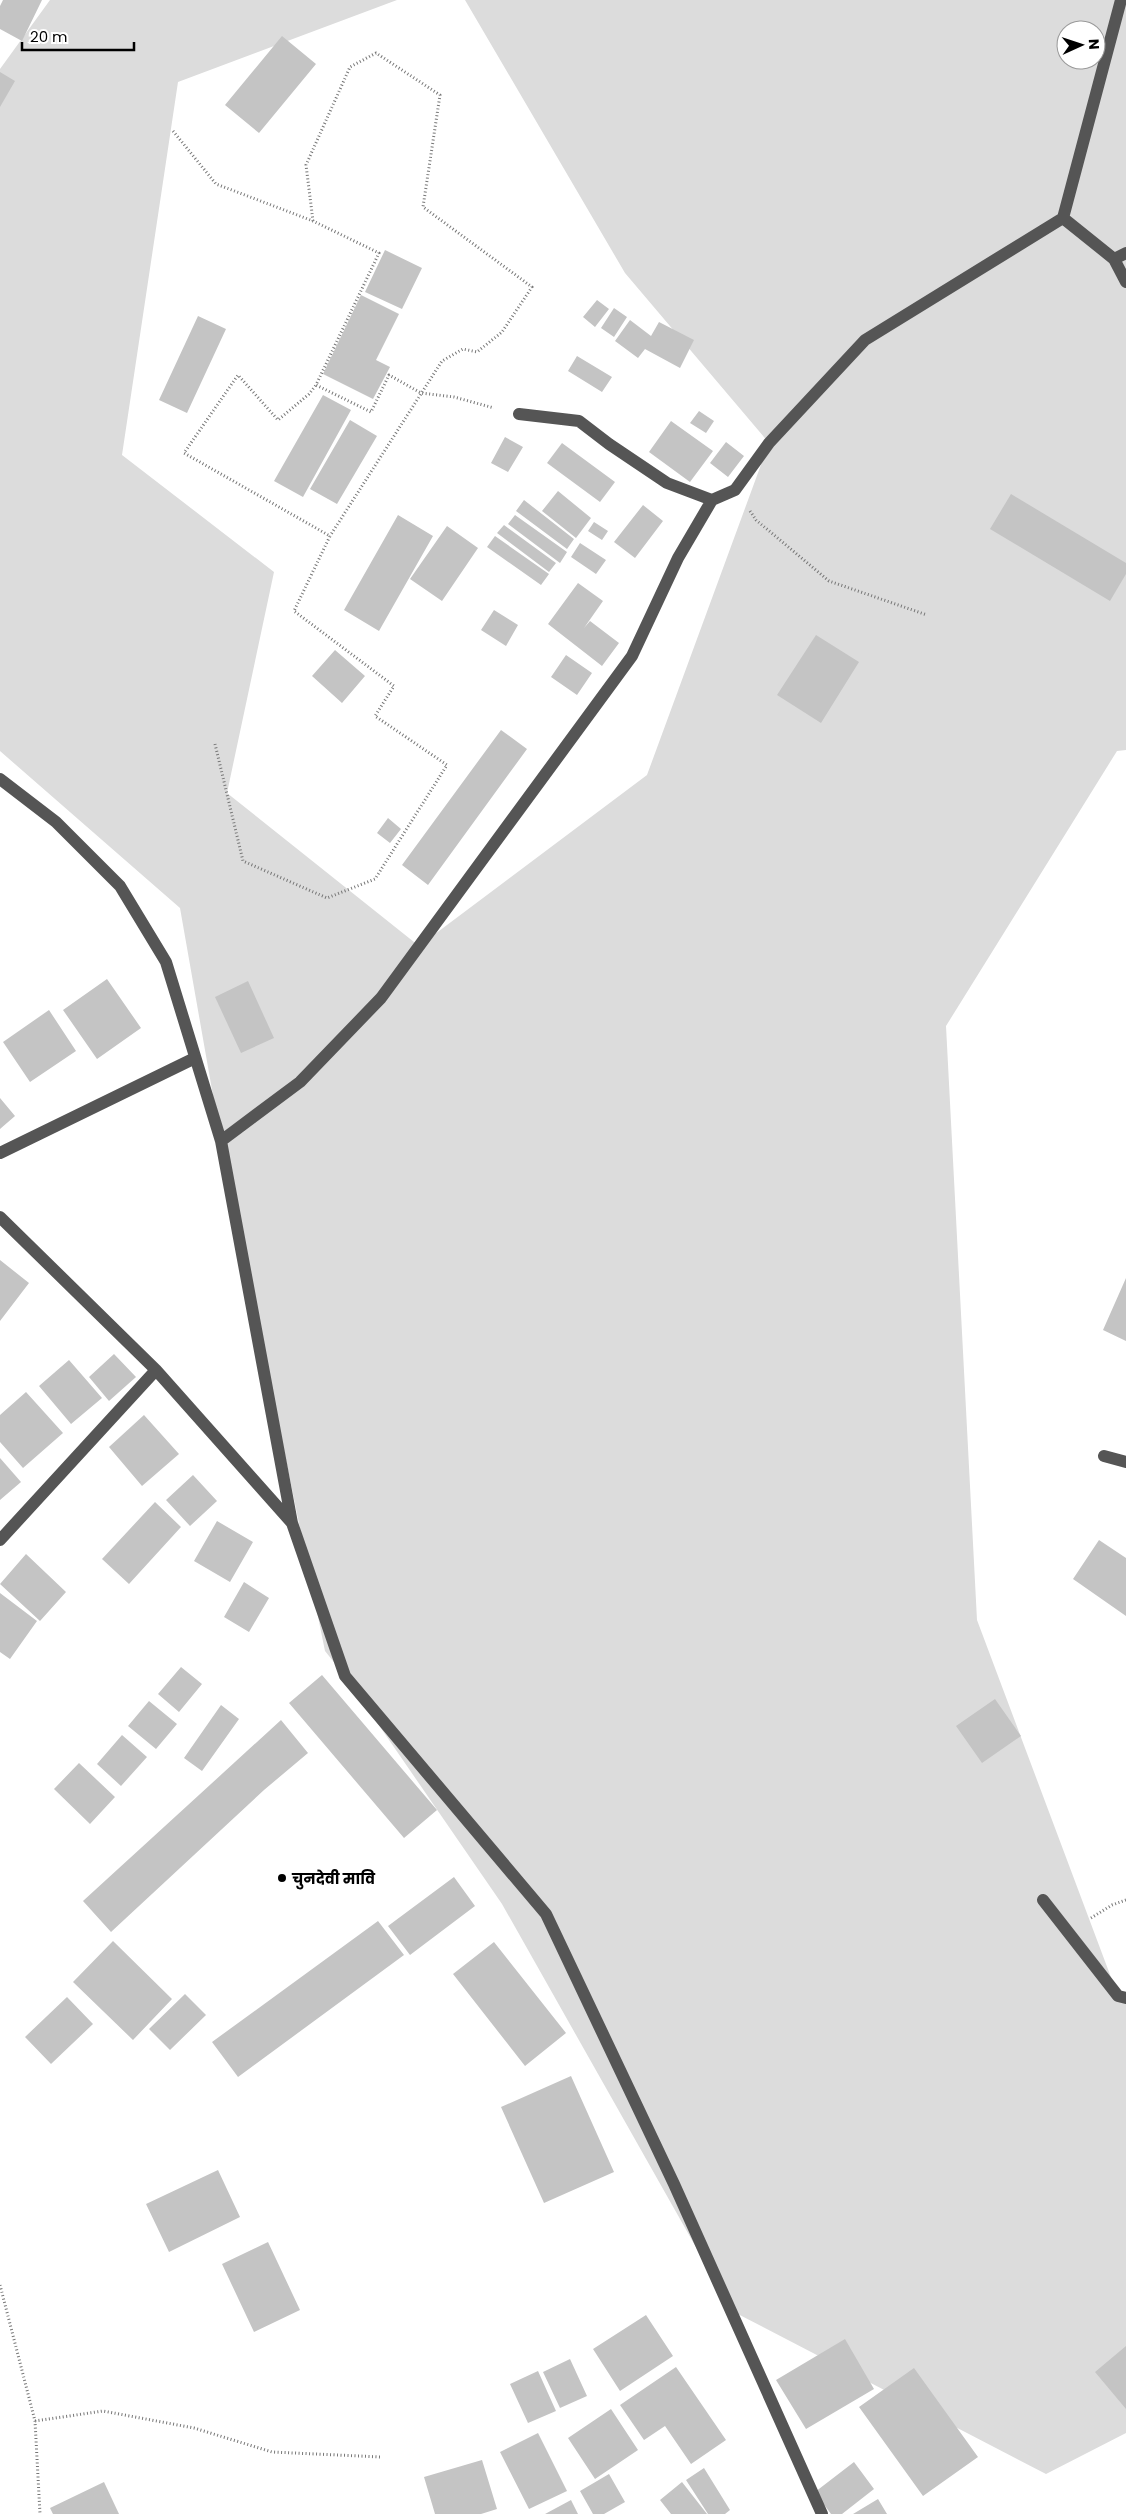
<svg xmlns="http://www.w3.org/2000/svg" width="1126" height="2514" viewBox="0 0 1126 2514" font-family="Poppins,'Noto Sans Devanagari',sans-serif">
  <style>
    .green { fill: #dcdcdc; fill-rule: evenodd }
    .building { fill: #c4c4c4 }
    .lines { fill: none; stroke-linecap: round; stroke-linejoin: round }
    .path { stroke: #777; stroke-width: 3; stroke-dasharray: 1 2.5; stroke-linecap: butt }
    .minor { stroke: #555; stroke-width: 12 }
    .poi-dot { fill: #000; stroke: #fff; stroke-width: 2 }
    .labels { text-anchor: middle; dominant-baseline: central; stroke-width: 4; stroke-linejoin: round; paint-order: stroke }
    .poi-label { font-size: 15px; font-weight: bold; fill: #000; stroke: #fff; text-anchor: start }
  </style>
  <rect width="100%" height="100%" fill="#fff"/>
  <!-- green -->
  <path class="green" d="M50 0H397L178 82 122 455 274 572 227 793 419 946 647 775 769 443 625 273 465 0H1126V750L1117 751 946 1026 977 1620 1118 1996 1126 1998V2433L1046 2474 732 2311 502 1904 345 1676 325 1651 221 1141 180 908 0 751V69ZM1066 30H1096V60H1066Z"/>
  <!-- building -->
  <path class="building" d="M3 0H42L22 41 0 29V6Z
    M282 36 316 64 259 133 225 105Z
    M0 72 15 81 0 107Z
    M385 250 422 268 402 309 365 292Z
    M361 295 399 314 376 360 390 367 373 399 323 374Z
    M597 300 609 309 595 327 583 317Z
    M614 308 627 317 614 337 601 328Z
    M198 316 226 329 187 413 159 400Z
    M630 320 651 336 659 322 694 340 680 368 645 349 638 358 615 341Z
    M577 356 612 377 602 392 568 371Z
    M323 395 351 410 303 497 274 481Z
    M699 411 714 421 706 433 690 423Z
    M350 420 377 436 337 504 310 489Z
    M671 421 713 451 690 482 649 452Z
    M505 437 523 447 508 472 491 463Z
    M726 442 744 456 728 477 710 463Z
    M562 443 615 482 600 502 547 463Z
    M558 491 591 518 576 538 542 511Z
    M1011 494 1126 563V574L1110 601 990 529Z
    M524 500 574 539 567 549 516 511Z
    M643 505 663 521 635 558 614 542Z
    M398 515 433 536 379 631 344 610Z
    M515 515 567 552 560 563 508 524Z
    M594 522 608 531 602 540 588 531Z
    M504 525 556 563 549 572 497 533Z
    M447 526 478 548 442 601 410 579Z
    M495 536 549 574 541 585 487 547Z
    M580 543 606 560 596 574 571 557Z
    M578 583 603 601 584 628 590 621 619 643 602 666 548 624Z
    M494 610 518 625 506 646 481 630Z
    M816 635 859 662 821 723 777 695Z
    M335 650 365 676 342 703 312 676Z
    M566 655 592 673 577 695 551 677Z
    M501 730 527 749 428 885 402 865Z
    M388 818 401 829 390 843 377 833Z
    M107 979 141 1028 97 1059 63 1010Z
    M248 981 274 1038 241 1053 215 997Z
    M49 1010 76 1051 30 1082 3 1042Z
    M0 1098 15 1116 0 1129Z
    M0 1260 29 1283 0 1321Z
    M1126 1278V1341L1103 1330Z
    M114 1354 136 1377 109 1401 89 1377Z
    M69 1360 102 1398 71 1424 39 1386Z
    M26 1392 63 1433 23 1468 0 1442V1415Z
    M144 1415 179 1454 142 1486 109 1447Z
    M0 1458 21 1482 0 1500Z
    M193 1475 217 1501 190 1526 166 1500Z
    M155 1502 181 1527 129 1584 102 1559Z
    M217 1521 253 1542 230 1582 194 1561Z
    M1099 1540 1126 1558V1616L1073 1579Z
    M26 1554 66 1592 40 1621 0 1584Z
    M244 1582 269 1598 249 1632 224 1617Z
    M0 1593 37 1621 10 1659 0 1652Z
    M181 1667 202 1684 179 1712 158 1694Z
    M322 1675 437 1810 404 1838 289 1703Z
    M995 1699 1021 1736 982 1763 956 1726Z
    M149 1701 177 1724 156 1749 128 1726Z
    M221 1705 239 1719 202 1771 184 1758Z
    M281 1720 308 1753 264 1790 111 1932 83 1901Z
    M122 1735 147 1757 121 1786 97 1764Z
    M79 1763 115 1797 90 1824 54 1789Z
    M454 1877 475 1906 410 1955 388 1926Z
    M378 1921 404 1955 238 2077 212 2042Z
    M113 1941 172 1999 133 2040 73 1982Z
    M494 1942 566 2033 525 2066 453 1974Z
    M185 1994 206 2015 170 2050 149 2029Z
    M67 1997 93 2024 51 2064 25 2037Z
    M571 2076 614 2172 544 2203 501 2107Z
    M218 2170 240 2217 169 2252 146 2204Z
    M268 2242 300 2310 254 2332 222 2264Z
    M646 2315 673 2356 620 2391 593 2349Z
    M845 2339 874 2389 806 2429 776 2380Z
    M1126 2346V2409L1095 2372Z
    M570 2359 587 2396 560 2408 543 2372Z
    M676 2367 726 2440 691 2464 665 2426 644 2440 620 2405Z
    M914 2368 978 2457 923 2496 859 2407Z
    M538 2371 556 2411 528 2423 510 2384Z
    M611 2409 638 2450 595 2479 568 2438Z
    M538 2433 567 2491 529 2509 500 2452Z
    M482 2460 497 2509 481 2514H435L424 2477Z
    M854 2462 874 2489 842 2514H831L815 2492Z
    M704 2468 730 2510 725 2514H708L686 2480Z
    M609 2474 625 2502 604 2514H593L580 2491Z
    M104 2482 119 2514H53L50 2508Z
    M682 2482 707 2514H671L660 2500Z
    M878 2499 887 2514H853Z
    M571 2500 578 2514H545Z"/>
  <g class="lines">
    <!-- path -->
    <path class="path" d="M173 131 216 184 313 221 379 253 316 385 371 412 389 375 421 393 454 397 494 408
      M313 221 306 165 350 67 376 53 440 95 423 207 532 287 502 332 477 352 463 349 442 361 330 536
      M750 511 756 520 829 581 927 615
      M215 744 243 861 327 898 375 879 447 765 375 716 394 686 294 611 330 536 184 453 238 375 278 420 309 394 316 385
      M1091 1918 1112 1905 1126 1900
      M0 2285 35 2421 40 2514
      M35 2421 103 2411 194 2428 272 2452 381 2457"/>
    <!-- minor -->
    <path class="minor" d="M1063 218 1114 259 1126 282
      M1114 259 1126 253
      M712 500 735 490 769 443 865 340 1063 218 1121 0
      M0 779 56 822 120 886 166 962 221 1141 292 1523 345 1676 546 1914 674 2184 822 2514
      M221 1141 300 1082 381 998 632 656 678 558 712 500 667 483 609 444 579 421 519 414
      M0 1153 195 1058
      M0 1217 156 1370 292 1523
      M1104 1456 1126 1462
      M0 1540 156 1370
      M1043 1900 1118 1996 1126 1998"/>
  </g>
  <!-- markers -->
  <circle class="poi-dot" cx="282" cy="1878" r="5"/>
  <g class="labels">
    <!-- poi labels -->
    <g class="poi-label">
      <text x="292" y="1878">चुनदेवी मावि</text>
    </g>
  </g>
  <!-- north arrow -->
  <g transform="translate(1081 45) rotate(87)"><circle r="24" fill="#ffffff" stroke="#999999"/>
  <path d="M0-4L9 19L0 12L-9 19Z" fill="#000000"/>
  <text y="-8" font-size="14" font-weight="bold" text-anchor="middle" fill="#000000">N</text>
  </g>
  <!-- scale -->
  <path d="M22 42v8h112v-8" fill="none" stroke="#000000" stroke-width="2.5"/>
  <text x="30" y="42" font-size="15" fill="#000000" stroke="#ffffff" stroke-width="4" paint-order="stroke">20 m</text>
</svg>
